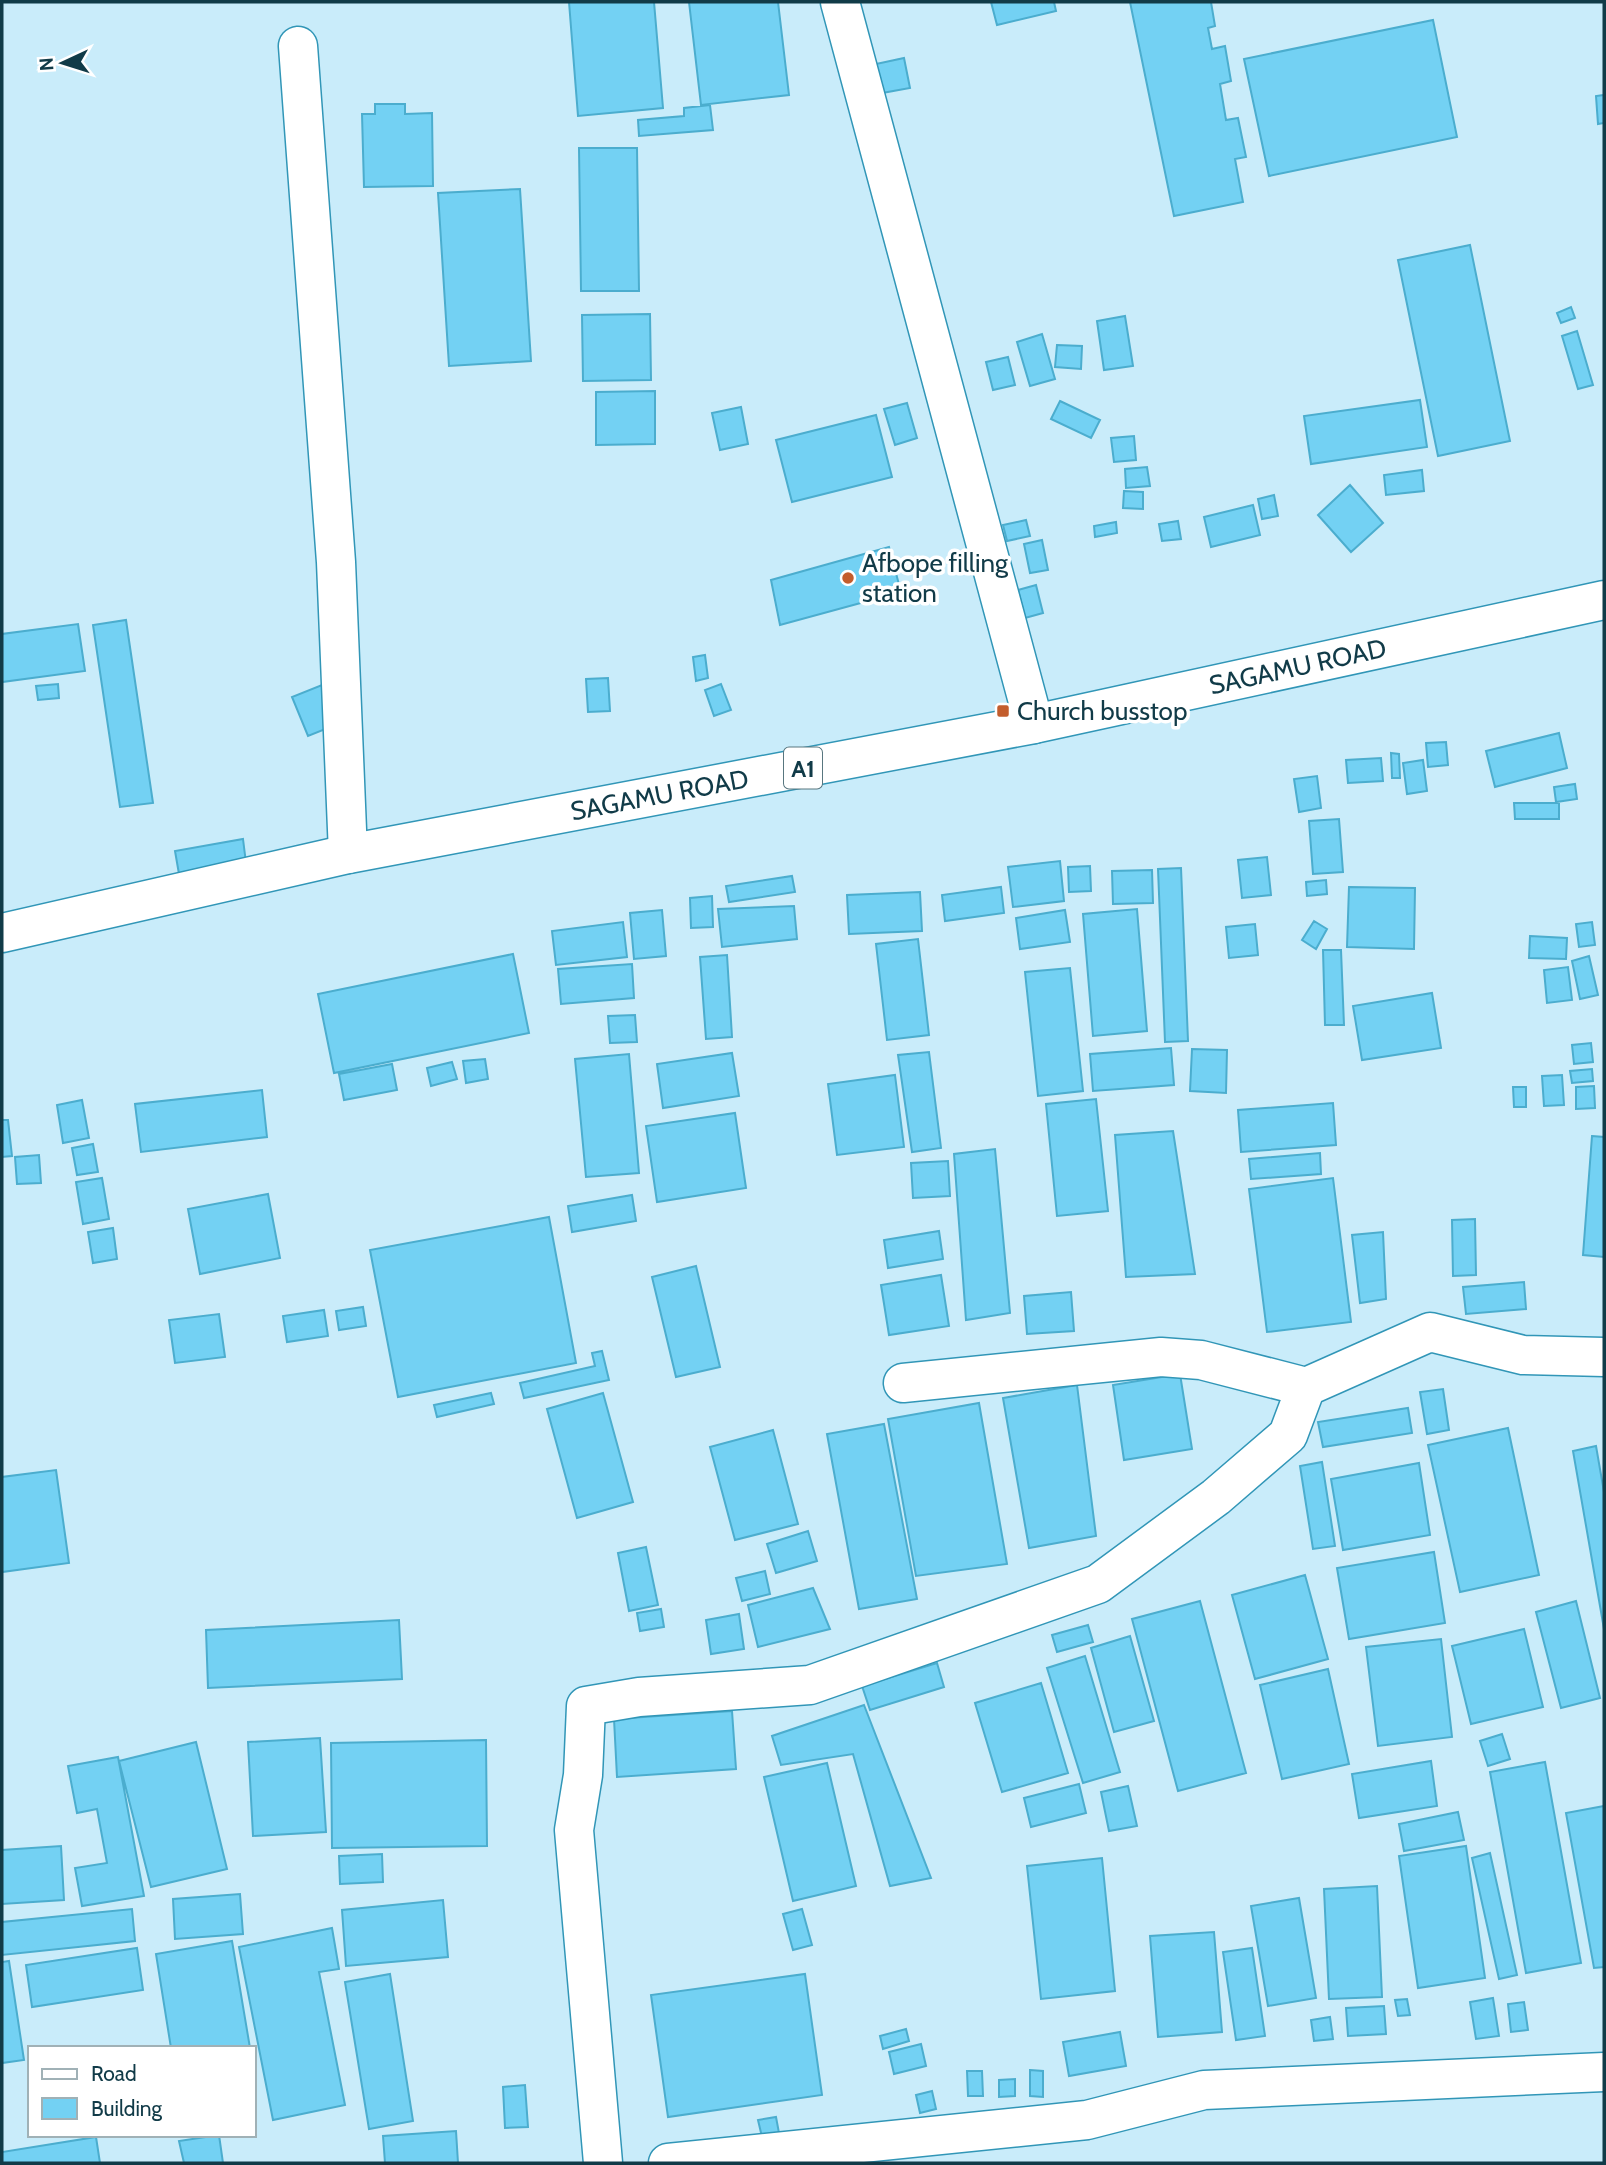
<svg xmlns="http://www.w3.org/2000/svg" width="1606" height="2165" viewBox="0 0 1606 2165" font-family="Cabin,sans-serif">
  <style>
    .building { fill: #73d1f3; stroke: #4badce; stroke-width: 2 }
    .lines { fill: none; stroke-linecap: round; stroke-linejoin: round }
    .street-casing { stroke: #3196b7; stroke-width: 41 }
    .highway-casing { stroke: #3196b7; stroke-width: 41 }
    .street { stroke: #fff; stroke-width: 38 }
    .highway { stroke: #fff; stroke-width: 38 }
    .poi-dot { fill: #c35d2d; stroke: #fff; stroke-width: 2.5 }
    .labels { text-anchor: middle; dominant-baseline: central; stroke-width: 7; stroke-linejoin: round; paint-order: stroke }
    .shield { fill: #fff; stroke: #58767f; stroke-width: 2 }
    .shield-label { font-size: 24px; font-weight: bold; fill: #113b48 }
    .poi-label { font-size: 26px; fill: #113b48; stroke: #fff; text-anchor: start }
    .street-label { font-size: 26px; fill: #113b48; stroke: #fff }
  </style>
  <rect width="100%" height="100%" fill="#c9ecfa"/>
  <!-- building -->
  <path class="building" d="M569 2H654L663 108 578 116Z
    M689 2H778L789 95 701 105Z
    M991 2H1054L1056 11 997 25Z
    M1130 2H1211L1215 26 1208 28 1212 49 1225 46 1231 81 1220 84 1226 120 1238 118 1246 157 1235 159 1243 202 1174 216Z
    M1433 20 1457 137 1269 176 1244 59Z
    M904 58 910 88 882 93 876 64Z
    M1604 95V123L1598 124 1596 96Z
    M375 104H405V114L432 113 433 186 364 187 362 114H375Z
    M710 105 713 130 639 136 638 120 684 116V108Z
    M579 148H637L639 291H581Z
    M520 189 531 361 449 366 438 193Z
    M1470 245 1510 441 1438 456 1398 260Z
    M1571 307 1575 318 1561 323 1557 313Z
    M650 314 651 380 583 381 582 315Z
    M1125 316 1133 366 1104 370 1097 321Z
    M1577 331 1593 385 1578 389 1562 336Z
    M1042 334 1055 379 1030 386 1017 342Z
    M1057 345 1082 346 1081 369 1055 367Z
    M1008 357 1015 385 993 390 986 362Z
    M655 391V444L596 445V392Z
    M1420 400 1427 447 1311 464 1304 416Z
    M1060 401 1100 420 1091 438 1051 419Z
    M907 403 917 438 895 445 884 409Z
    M741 407 748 444 720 450 712 413Z
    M876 415 892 477 792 502 776 440Z
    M1134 436 1136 460 1114 462 1111 438Z
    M1147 467 1150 486 1126 488 1125 469Z
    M1422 470 1424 491 1386 495 1384 475Z
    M1350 485 1383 523 1351 552 1318 515Z
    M1124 491 1143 492V509L1123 508Z
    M1274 495 1278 516 1262 519 1258 499Z
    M1253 505 1260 535 1211 547 1204 517Z
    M1026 520 1030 536 1007 541 1003 525Z
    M1178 521 1181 539 1162 541 1159 524Z
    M1116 522 1117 533 1095 537 1094 526Z
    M1042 540 1048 570 1030 573 1024 544Z
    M889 547 901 592 780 625 771 580Z
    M1036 585 1043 613 1025 618 1018 590Z
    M126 620 153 803 120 807 93 625Z
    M78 624 85 671 2 682V634Z
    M705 655 708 678 696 681 693 657Z
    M608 678 610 711 588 712 586 679Z
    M58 684 59 698 38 700 36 686Z
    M721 684 731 710 714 716 705 690Z
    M322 685 338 724 308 736 292 697Z
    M1559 733 1567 768 1495 787 1486 751Z
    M1446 742 1448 765 1428 767 1426 743Z
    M1391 753 1399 754 1400 778H1392Z
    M1381 758 1383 781 1348 783 1346 760Z
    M1423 760 1427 791 1407 794 1403 763Z
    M1317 776 1321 808 1299 812 1294 779Z
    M1575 784 1577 799 1556 802 1554 787Z
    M1514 803H1559V819H1515Z
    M1339 819 1343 872 1313 874 1309 821Z
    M243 839 246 863 179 874 175 851Z
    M1267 857 1271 895 1242 898 1238 860Z
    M1060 861 1064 901 1013 907 1008 867Z
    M1090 866 1091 891 1069 892 1068 867Z
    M1181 868 1188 1041 1165 1042 1158 869Z
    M1152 870 1153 903 1113 904 1112 871Z
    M792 876 795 892 729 902 726 886Z
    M1326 880 1327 894 1307 896 1306 882Z
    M1001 887 1004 913 945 921 942 895Z
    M1349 887 1415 888 1414 949 1347 947Z
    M920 892 922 931 849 934 847 895Z
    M712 896 713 927 691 928 690 898Z
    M794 906 797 939 722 947 718 909Z
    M1137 909 1147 1031 1093 1036 1083 914Z
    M662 910 666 956 634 959 630 913Z
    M1065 910 1070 942 1020 949 1016 918Z
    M1314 921 1327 929 1316 949 1302 940Z
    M623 922 627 957 556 965 552 931Z
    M1592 922 1595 945 1579 947 1576 924Z
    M1255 924 1258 955 1229 958 1226 927Z
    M1530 936 1567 938 1566 959 1529 958Z
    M918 939 929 1035 887 1040 876 944Z
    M1323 950H1341L1344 1025H1325Z
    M513 954 529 1033 334 1073 318 994Z
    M727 955 732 1037 706 1039 700 957Z
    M1589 956 1598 995 1580 999 1572 961Z
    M632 964 634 998 561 1004 558 969Z
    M1568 967 1572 1000 1547 1003 1544 970Z
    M1070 968 1083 1091 1038 1096 1025 972Z
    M1432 993 1441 1048 1362 1060 1353 1006Z
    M635 1015 637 1042 610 1043 608 1016Z
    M1591 1043 1593 1062 1574 1064 1572 1045Z
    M1171 1048 1174 1085 1093 1091 1090 1054Z
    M1192 1049 1227 1050 1226 1093 1190 1091Z
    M929 1052 941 1148 912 1152 898 1055Z
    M732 1053 739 1096 663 1108 657 1064Z
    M629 1054 639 1173 586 1177 575 1059Z
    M485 1059 488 1079 466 1083 463 1061Z
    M452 1062 457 1079 431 1086 427 1068Z
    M392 1064 397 1090 344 1100 339 1074Z
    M1592 1069 1593 1081 1572 1083 1570 1071Z
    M895 1075 904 1147 837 1155 828 1084Z
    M1562 1075 1564 1105 1544 1106 1542 1076Z
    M1594 1086 1595 1108 1576 1109V1087Z
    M1513 1087H1526V1107H1514Z
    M262 1090 267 1137 141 1152 135 1104Z
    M1096 1099 1108 1211 1057 1216 1046 1104Z
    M82 1100 89 1138 63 1143 57 1105Z
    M1333 1103 1336 1145 1241 1152 1238 1110Z
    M735 1113 746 1188 657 1202 646 1126Z
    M2 1120H8L12 1156 2 1157Z
    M1173 1131 1195 1274 1126 1277 1115 1135Z
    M1592 1136 1604 1137V1257L1583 1255Z
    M93 1144 98 1172 77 1175 72 1148Z
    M995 1149 1010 1313 966 1320 954 1154Z
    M1320 1153 1321 1174 1251 1179 1249 1159Z
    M39 1155 41 1183 17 1184 15 1157Z
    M948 1161 950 1196 913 1198 911 1163Z
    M102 1178 109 1219 83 1224 76 1182Z
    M1333 1178 1351 1322 1267 1332 1249 1189Z
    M268 1194 280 1258 200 1274 188 1209Z
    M632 1195 636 1221 572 1232 568 1206Z
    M549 1217 576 1363 398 1397 370 1250Z
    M1475 1219 1476 1275 1453 1276 1452 1220Z
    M113 1228 117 1259 93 1263 88 1232Z
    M939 1231 943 1259 888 1268 884 1240Z
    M1383 1232 1386 1299 1360 1303 1352 1235Z
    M696 1266 720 1367 676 1377 652 1277Z
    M941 1275 949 1326 889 1335 881 1285Z
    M1524 1282 1526 1309 1466 1314 1463 1287Z
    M1071 1292 1074 1331 1027 1334 1024 1296Z
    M363 1307 366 1326 339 1330 336 1311Z
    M324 1310 328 1336 287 1342 283 1316Z
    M219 1314 225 1357 175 1363 169 1320Z
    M602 1351 609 1380 524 1398 520 1383 595 1366 592 1353Z
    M1180 1374 1192 1449 1124 1460 1113 1385Z
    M1077 1385 1096 1536 1029 1548 1003 1398Z
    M1443 1389 1449 1430 1427 1434 1420 1392Z
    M491 1393 494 1404 437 1417 434 1405Z
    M603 1393 633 1502 577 1518 547 1409Z
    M979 1403 1007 1564 916 1576 888 1419Z
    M1408 1408 1412 1433 1323 1447 1318 1422Z
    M884 1424 917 1599 859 1609 827 1434Z
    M1508 1428 1539 1575 1460 1592 1428 1445Z
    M773 1430 798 1524 735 1540 710 1447Z
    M1596 1446 1604 1492V1629L1573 1451Z
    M1322 1462 1335 1546 1313 1549 1300 1466Z
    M1419 1463 1430 1535 1343 1550 1331 1479Z
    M56 1470 69 1563 2 1572V1477Z
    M808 1531 817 1561 776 1573 767 1544Z
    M646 1547 658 1605 629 1611 618 1553Z
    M1434 1552 1445 1623 1349 1639 1337 1568Z
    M765 1571 770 1594 742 1601 736 1578Z
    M1305 1575 1328 1659 1255 1679 1232 1595Z
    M813 1588 830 1629 758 1647 748 1605Z
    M1200 1601 1246 1773 1178 1791 1132 1619Z
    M1576 1601 1600 1698 1561 1708 1536 1612Z
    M661 1609 664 1627 640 1631 637 1613Z
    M739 1614 744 1649 711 1654 706 1620Z
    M399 1620 402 1679 208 1688 206 1630Z
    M1088 1625 1093 1642 1057 1652 1052 1635Z
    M1524 1629 1543 1707 1471 1724 1452 1646Z
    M1130 1636 1154 1721 1114 1732 1091 1648Z
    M1441 1639 1452 1737 1378 1746 1366 1647Z
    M1085 1656 1120 1772 1083 1783 1047 1668Z
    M937 1663 944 1687 870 1710 862 1686Z
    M1328 1669 1349 1764 1282 1779 1260 1685Z
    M1041 1683 1068 1773 1002 1792 975 1703Z
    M864 1705 931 1878 890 1886 853 1754 781 1765 772 1736Z
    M732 1711 736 1769 617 1777 614 1719Z
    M1502 1734 1510 1759 1488 1766 1480 1741Z
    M320 1738 326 1832 253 1836 248 1742Z
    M486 1740 487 1846 332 1848 331 1743Z
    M196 1742 227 1869 151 1887 119 1761Z
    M118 1757 144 1896 82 1906 75 1868 107 1863 97 1809 77 1813 68 1766Z
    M1431 1761 1437 1806 1359 1818 1352 1774Z
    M1545 1762 1581 1963 1526 1973 1490 1772Z
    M827 1763 856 1886 793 1901 764 1777Z
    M1079 1784 1086 1813 1031 1827 1024 1798Z
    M1128 1786 1137 1826 1109 1831 1101 1792Z
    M1604 1806V1967L1594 1968 1566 1813Z
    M1458 1812 1464 1840 1404 1851 1399 1824Z
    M61 1846 64 1900 2 1904V1850Z
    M1466 1846 1485 1978 1418 1988 1399 1856Z
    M1490 1853 1517 1975 1499 1979 1472 1858Z
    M382 1854 383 1882 340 1884 339 1856Z
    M1102 1858 1115 1991 1041 1999 1027 1866Z
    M1377 1886 1382 1997 1329 1999 1324 1889Z
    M240 1894 243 1934 175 1939 173 1899Z
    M1299 1898 1316 1998 1268 2006 1251 1906Z
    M443 1900 448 1957 346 1966 342 1910Z
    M132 1909 135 1941 2 1955V1922Z
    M802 1909 812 1945 793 1950 783 1914Z
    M332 1928 339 1969 319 1972 345 2105 273 2120 239 1947Z
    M1214 1932 1222 2032 1158 2037 1150 1936Z
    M232 1941 250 2048H171L156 1954Z
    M137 1948 143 1990 32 2007 26 1965Z
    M1252 1948 1265 2036 1236 2040 1223 1952Z
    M9 1961 24 2060 2 2063V1962Z
    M390 1974 413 2121 369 2129 345 1982Z
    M805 1974 822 2095 668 2117 651 1995Z
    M1493 1998 1499 2036 1476 2039 1470 2002Z
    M1407 1999 1410 2015 1398 2016 1395 2000Z
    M1524 2002 1528 2030 1511 2032 1508 2004Z
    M1384 2006 1386 2034 1348 2036 1346 2008Z
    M1330 2017 1333 2039 1314 2041 1311 2020Z
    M906 2029 909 2041 883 2049 880 2036Z
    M1120 2032 1126 2066 1069 2076 1063 2042Z
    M921 2044 926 2066 894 2074 889 2052Z
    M1030 2070 1043 2071V2097L1030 2096Z
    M967 2071H982L983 2096H968Z
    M1015 2079V2096L999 2097V2080Z
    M525 2085 528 2127 505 2128 503 2087Z
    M932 2091 936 2109 920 2113 916 2095Z
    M776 2117 779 2133 762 2137 758 2120Z
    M456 2131 458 2163H385L383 2136Z
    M219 2135 223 2163H184L179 2141Z
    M96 2137 100 2163H2V2152Z"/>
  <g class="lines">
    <!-- street casing -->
    <g class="street-casing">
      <path id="street" d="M840 2 1034 724
        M298 46 336 562 348 854
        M903 1383 1161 1357 1201 1360 1306 1387
        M603 2163 574 1830 583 1775 586 1706 639 1697 810 1685 1098 1584 1216 1497 1288 1435 1306 1387 1430 1332 1523 1355 1604 1357
        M668 2163 1087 2120 1204 2090 1604 2072"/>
    </g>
    <!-- highway casing -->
    <g class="highway-casing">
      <g id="highway">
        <path id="s1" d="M2 933 348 854 1034 724 1604 600"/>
      </g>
    </g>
    <!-- street -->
    <use href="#street" class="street"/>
    <!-- highway -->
    <use href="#highway" class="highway"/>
  </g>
  <!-- markers -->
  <g class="poi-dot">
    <circle cx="848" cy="578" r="7"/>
    <rect x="996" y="704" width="14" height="14" rx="3.5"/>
  </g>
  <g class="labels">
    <!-- shield labels -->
    <rect class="shield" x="784" y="747.5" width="38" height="41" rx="5"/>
    <g class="shield-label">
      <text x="803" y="768">A1</text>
    </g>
    <!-- poi labels -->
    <g class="poi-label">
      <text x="862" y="563">Afbope filling<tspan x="862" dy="30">station</tspan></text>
      <text x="1017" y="711">Church busstop</text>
    </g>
    <!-- street labels -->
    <g class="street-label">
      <text stroke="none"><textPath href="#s1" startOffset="1323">SAGAMU ROAD</textPath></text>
      <text stroke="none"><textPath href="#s1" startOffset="672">SAGAMU ROAD</textPath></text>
    </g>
  </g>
  <!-- border -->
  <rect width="1606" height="2165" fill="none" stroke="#113b48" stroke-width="7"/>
  <!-- legend -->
  <rect x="28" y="2046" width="228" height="91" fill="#ffffff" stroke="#a0b1b6" stroke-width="2"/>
  <rect x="42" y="2069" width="35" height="10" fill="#ffffff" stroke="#a0b1b6" stroke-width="2"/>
  <text x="91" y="2081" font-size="21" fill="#113b48">Road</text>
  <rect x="42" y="2098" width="35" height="21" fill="#73d1f3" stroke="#a0b1b6" stroke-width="2"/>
  <text x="91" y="2116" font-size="21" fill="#113b48">Building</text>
  <!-- north arrow -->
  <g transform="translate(63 63) rotate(266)" stroke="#ffffff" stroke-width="5" paint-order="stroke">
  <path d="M0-5L12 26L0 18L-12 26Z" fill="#113b48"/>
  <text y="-10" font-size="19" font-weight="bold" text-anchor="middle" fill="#113b48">N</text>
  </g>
</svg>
